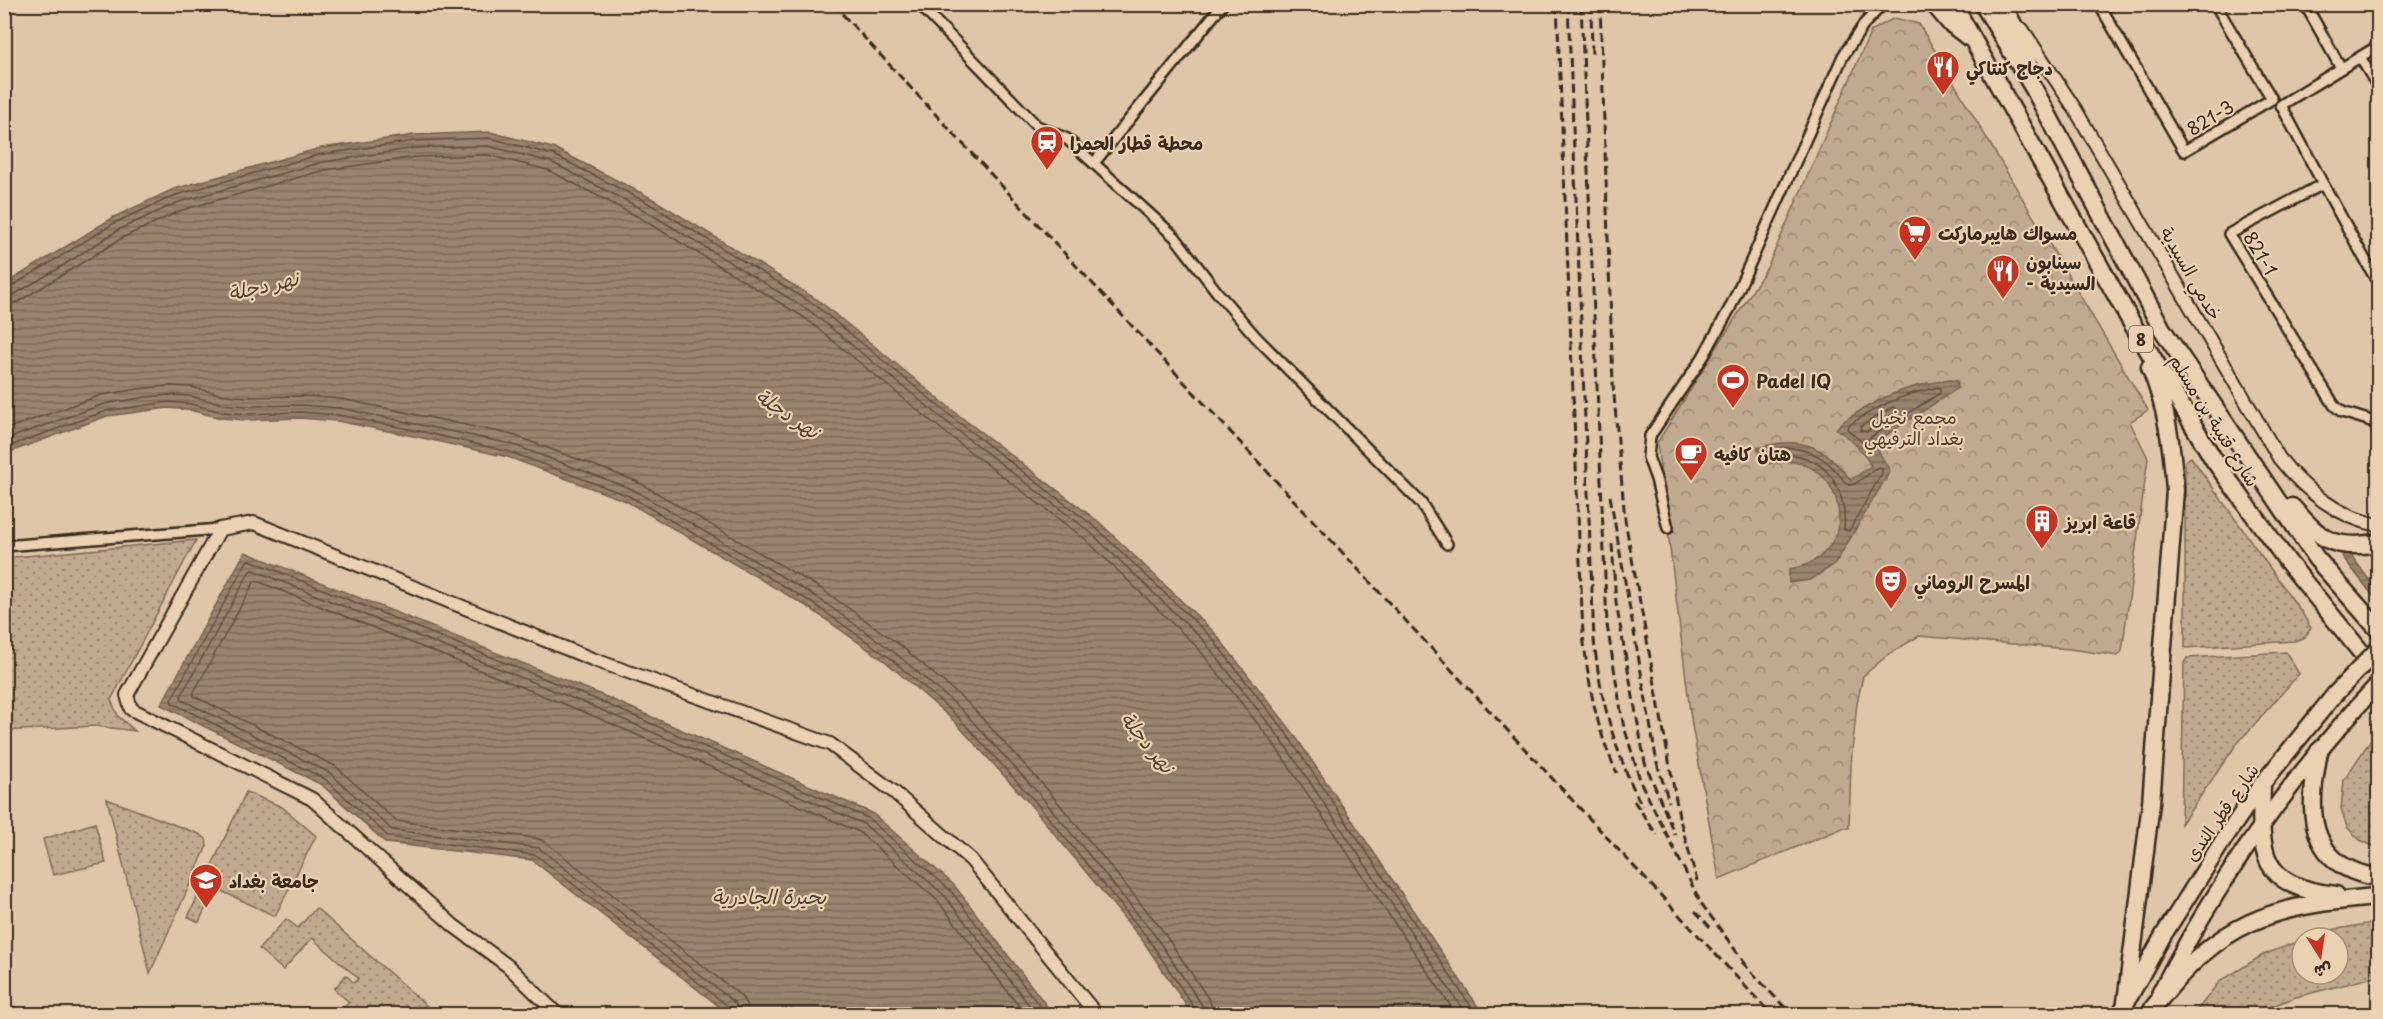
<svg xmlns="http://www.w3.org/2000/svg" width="2383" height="1019" viewBox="0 0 2383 1019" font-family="'Playpen Sans','Playpen Sans Arabic',sans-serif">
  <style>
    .grass { fill: url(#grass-dots); stroke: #7e6a56; stroke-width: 1.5 }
    .park { fill: url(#park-crowns); stroke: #7e6a56; stroke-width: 1.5 }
    .water { fill: url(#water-rules); stroke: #73604e; stroke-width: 1.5 }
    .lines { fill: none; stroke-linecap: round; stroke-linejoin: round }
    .shore { stroke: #614e3e; stroke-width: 1.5 }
    .trunk-tunnel { stroke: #bda88c; stroke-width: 16; stroke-dasharray: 16 8; stroke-linecap: butt }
    .minor-casing { stroke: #3b2a1e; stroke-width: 14 }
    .tertiary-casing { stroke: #3b2a1e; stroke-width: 16 }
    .primary-casing { stroke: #3b2a1e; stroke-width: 20 }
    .trunk-casing { stroke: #3b2a1e; stroke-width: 21 }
    .minor { stroke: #e9d1b1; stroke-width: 9 }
    .tertiary { stroke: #e9d1b1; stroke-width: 12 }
    .primary { stroke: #e9d1b1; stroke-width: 15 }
    .trunk { stroke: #e9d1b1; stroke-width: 16 }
    .rail { stroke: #3b2a1e; stroke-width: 3; stroke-dasharray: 9 4.5; stroke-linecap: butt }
    .primary-bridge-casing { stroke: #3b2a1e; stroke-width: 20; stroke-linecap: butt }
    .primary-bridge { stroke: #e9d1b1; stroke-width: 15 }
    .labels { text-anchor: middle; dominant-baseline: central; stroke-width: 4.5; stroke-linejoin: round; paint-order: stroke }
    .shield { fill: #e9d1b1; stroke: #6f5c4a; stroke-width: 1.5 }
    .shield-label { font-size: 16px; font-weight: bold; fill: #3b2a1e }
    .poi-label { font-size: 18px; font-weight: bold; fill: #3b2a1e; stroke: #e9d1b1; text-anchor: start }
    .street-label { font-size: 18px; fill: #3b2a1e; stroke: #e9d1b1 }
    .park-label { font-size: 18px; fill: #4f3d2f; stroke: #e9d1b1 }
    .water-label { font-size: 20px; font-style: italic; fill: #524032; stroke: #e9d1b1 }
  </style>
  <defs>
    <pattern id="grass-dots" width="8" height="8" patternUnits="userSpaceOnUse" patternTransform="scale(1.5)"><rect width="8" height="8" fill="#c0aa8f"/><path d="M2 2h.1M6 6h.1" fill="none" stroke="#9d8b74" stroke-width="1.8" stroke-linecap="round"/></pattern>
    <pattern id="park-crowns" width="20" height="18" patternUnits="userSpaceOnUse" patternTransform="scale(1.5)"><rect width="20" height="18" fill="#c0aa8f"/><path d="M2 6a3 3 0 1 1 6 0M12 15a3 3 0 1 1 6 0" fill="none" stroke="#9d8b74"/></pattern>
    <pattern id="water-rules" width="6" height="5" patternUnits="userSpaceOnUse" patternTransform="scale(1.5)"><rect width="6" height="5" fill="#99846e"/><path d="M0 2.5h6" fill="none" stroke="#7e6c5a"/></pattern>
  </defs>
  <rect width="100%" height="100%" fill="#dec7a8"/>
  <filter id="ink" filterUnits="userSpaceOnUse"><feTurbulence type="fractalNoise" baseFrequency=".0167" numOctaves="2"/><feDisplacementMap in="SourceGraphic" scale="12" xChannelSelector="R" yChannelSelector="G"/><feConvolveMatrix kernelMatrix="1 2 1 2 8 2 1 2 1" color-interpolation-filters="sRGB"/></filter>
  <g filter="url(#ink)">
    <!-- grass -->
    <path class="grass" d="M2191 457 2302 613 2311 628 2305 637 2295 641 2185 648V461Z
      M196 540 111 700 118 716 135 731 95 726 5 731V558Z
      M2286 652 2299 674 2236 745 2181 824 2184 663 2187 658Z
      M2378 729V848L2360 840 2347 827 2341 809 2344 780Z
      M246 792 282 807 316 836 275 916 215 888 199 922 188 917Z
      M107 799 199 834 206 839 207 846 150 973Z
      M95 823 106 863 53 875 43 839Z
      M316 908 436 1014H338L349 1002 334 989 346 975 354 983 358 978 312 938 283 970 259 949 286 919 298 928Z
      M2378 922V976L2296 997 2252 1014H2194L2219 982 2263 955 2302 940V974H2338V938H2307L2326 931Z"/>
    <!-- park -->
    <path class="park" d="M1894 18 1919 24 2148 410 2130 422 2148 458 2122 651 2118 656 2070 649 1919 636 1889 654 1863 676 1857 703 1851 763 1849 828H1843L1719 879 1691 719 1657 443 1768 266 1871 31Z"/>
    <!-- water -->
    <path class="water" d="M490 132 556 149 651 198 818 300 961 417 1099 522 1214 632 1291 730 1483 1014H1192L1143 941 1029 803 953 720 886 662 808 607 626 501 508 457 418 437 337 421 301 418 246 420 221 418 190 410 168 408 107 416 5 454V284L114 217 174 189 321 148 415 135Z
      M1950 380 1957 381 1958 388 1874 443 1890 471 1835 564 1810 580 1789 583V569C1870 558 1845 440 1764 465L1757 448C1801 435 1823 445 1851 480L1871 466C1863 450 1851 439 1836 429L1841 423C1878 398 1906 385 1950 380Z
      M2348 551 2378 592V602L2342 556Z
      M245 552 597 693 872 813 954 885 1053 1014H729L532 860 386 843 322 785 161 705Z"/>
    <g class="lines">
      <!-- shore -->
      <path class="shore" d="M4 288H9L116 222 176 195 322 154 415 141 489 138 554 155 648 203 815 305 957 421 1095 527 1210 636 1286 733 1476 1014
        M4 296 13 295 54 271 120 229 179 202 323 162 416 148 488 146 551 162 644 210 810 311 953 427 1090 532 1204 641 1280 738 1466 1014
        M4 305 18 302 124 237 182 210 325 170 417 157 487 155 548 170 640 218 805 318 947 434 1085 539 1197 647 1273 743 1456 1014
        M1935 388H1940V393L1871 437 1867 444H1864L1847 429 1848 426C1875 407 1902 394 1935 388Z
        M1893 407 1896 409 1895 413 1866 432 1860 430 1861 426Z
        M4 430 101 395 146 388 169 386 191 387 224 395 247 397 303 396 342 399 513 435 636 481 820 588 900 645 968 703 1046 788 1160 927 1210 1001 1213 1014
        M4 440 104 404 147 397 169 395 190 396 223 404 247 406 302 405 340 408 511 444 632 489 815 596 894 652 962 710 1039 794 1153 933 1202 1005 1204 1014
        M4 448 106 411 169 402 191 404 222 412 247 414 301 412 338 415 419 431 510 452 629 496 811 602 890 658 957 716 1033 799 1147 937 1195 1009 1196 1014
        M1783 448C1804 447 1822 455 1836 471 1840 476 1843 481 1849 485L1855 484 1878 467 1882 468V473L1849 531 1844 530C1847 495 1832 461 1794 455 1785 454 1774 458 1766 455L1768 451Z
        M732 1014 729 1007 536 855 389 837 325 779 172 703 171 700 247 561 250 560 595 699 868 818 950 890 1046 1014
        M739 1014 738 1008 734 1002 539 848 392 830 330 773 182 700 181 696 250 571 253 570 592 706 864 824 944 895 1036 1014
        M748 1014 747 1005 740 995 544 841 535 838 396 821 335 766 194 696V692L254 582 257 581 589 714 859 832 938 901 1025 1014"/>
      <!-- trunk-tunnel -->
      <path class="trunk-tunnel" d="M2361 652 2378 670"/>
      <!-- minor casing -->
      <g class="minor-casing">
        <path id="minor" d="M919 4 1037 126 1067 139 1175 237 1217 292 1256 337 1421 503 1447 544
          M2099 4 2184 151 2272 99 2215 4
          M2305 4 2341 68
          M2360 57 2378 87
          M1094 163 1223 4
          M2323 184 2281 105 2378 46
          M2378 283 2323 184 2229 234 2334 405 2342 412 2378 423
          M1668 528 1656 479 1648 457 1650 436 1703 357 1730 308 1843 56 1865 23 1883 4
          M4 546 220 529"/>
      </g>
      <!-- tertiary casing -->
      <g class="tertiary-casing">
        <path id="tertiary" d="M2022 29 2075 109 2279 458C2304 490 2339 518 2378 525
          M4 1014H13
          M557 1014 508 966 454 926 312 799 131 709 127 695 220 529 254 523 592 659 830 744 894 792 971 860 1096 1014"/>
      </g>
      <!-- primary casing -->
      <g class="primary-casing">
        <path id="primary" d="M2160 993C2217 881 2293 775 2378 684
          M2120 1014 2164 934 2226 836 2262 784 2335 694"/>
      </g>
      <!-- trunk casing -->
      <g class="trunk-casing">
        <path id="trunk" d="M1934 4 1950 23 1968 37
          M1953 4 2130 320 2214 460 2288 562 2361 652
          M1983 4 2034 89 2162 329 2316 558 2378 629
          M2002 4 2020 37 2031 74
          M2292 507C2322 540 2332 550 2378 543
          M2319 751C2312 791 2303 840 2343 866 2354 872 2366 876 2378 877
          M2262 784C2260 852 2257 886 2336 895
          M2126 1002 2151 803 2175 490C2172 446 2167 408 2150 367
          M2153 1008C2220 920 2272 905 2378 897"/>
      </g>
      <!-- minor -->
      <use href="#minor" class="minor"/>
      <!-- tertiary -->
      <use href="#tertiary" class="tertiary"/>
      <!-- primary -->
      <use href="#primary" class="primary"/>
      <!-- trunk -->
      <use href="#trunk" class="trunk"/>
      <!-- rail -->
      <path class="rail" d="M833 4 1771 1014
        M1557 4 1583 635C1589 685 1595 726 1617 773
        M1568 4 1594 640C1600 699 1615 753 1642 806
        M1581 4 1607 625 1623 723 1641 783 1701 903 1747 966
        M1591 4 1592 58
        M1600 4 1613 384 1625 520 1679 816 1697 881
        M1610 496 1657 763 1669 802
        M1612 544 1616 603 1645 763 1675 835
        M1634 801 1657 835
        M1695 911 1710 927
        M1742 962 1791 1014"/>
      <!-- primary-bridge casing -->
      <g class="primary-bridge-casing">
        <path id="primary-bridge" d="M2335 694 2378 649"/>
      </g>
      <!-- primary-bridge -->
      <use href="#primary-bridge" class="primary-bridge"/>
    </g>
  </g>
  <!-- icons -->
  <defs>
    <g id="restaurant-pin" transform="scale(1.725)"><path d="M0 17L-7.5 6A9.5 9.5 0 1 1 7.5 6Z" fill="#c8321e" stroke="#e9d1b1"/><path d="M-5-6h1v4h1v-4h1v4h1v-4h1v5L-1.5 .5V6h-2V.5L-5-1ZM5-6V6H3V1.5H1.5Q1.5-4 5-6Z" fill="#fff"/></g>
    <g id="station-pin" transform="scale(1.725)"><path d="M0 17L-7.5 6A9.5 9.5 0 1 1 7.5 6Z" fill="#c8321e" stroke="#e9d1b1"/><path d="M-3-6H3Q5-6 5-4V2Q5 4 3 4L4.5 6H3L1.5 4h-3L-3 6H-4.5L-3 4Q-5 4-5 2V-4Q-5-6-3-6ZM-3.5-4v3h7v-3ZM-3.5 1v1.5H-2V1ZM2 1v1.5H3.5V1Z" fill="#fff"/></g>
    <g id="supermarket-pin" transform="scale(1.725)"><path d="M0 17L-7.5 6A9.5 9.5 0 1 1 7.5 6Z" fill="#c8321e" stroke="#e9d1b1"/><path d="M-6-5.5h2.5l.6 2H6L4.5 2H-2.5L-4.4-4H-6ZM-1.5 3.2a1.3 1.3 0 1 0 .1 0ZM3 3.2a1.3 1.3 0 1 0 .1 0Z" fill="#fff"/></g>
    <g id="stadium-pin" transform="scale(1.725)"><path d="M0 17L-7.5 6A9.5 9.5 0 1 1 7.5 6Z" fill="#c8321e" stroke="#e9d1b1"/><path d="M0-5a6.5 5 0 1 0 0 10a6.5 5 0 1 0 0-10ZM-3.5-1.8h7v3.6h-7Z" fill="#fff"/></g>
    <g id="cafe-pin" transform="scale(1.725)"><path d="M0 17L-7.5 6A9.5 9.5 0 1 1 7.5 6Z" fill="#c8321e" stroke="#e9d1b1"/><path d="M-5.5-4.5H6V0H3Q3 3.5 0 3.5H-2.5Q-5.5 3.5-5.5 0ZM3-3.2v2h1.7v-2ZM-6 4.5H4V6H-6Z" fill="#fff"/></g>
    <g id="building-pin" transform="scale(1.725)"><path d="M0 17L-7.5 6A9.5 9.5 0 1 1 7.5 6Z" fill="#c8321e" stroke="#e9d1b1"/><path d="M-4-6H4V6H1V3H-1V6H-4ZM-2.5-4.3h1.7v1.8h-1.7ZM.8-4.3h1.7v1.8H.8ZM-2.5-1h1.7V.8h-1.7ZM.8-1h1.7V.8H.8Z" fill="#fff"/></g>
    <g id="theatre-pin" transform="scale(1.725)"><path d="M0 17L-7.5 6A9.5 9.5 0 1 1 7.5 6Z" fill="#c8321e" stroke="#e9d1b1"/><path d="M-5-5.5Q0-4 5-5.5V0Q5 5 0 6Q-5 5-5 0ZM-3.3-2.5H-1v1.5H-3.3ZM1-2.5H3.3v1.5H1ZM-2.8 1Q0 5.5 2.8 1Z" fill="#fff"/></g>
    <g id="university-pin" transform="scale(1.725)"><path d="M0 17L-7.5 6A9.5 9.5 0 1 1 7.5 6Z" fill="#c8321e" stroke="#e9d1b1"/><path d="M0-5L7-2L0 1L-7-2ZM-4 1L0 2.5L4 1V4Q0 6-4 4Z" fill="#fff"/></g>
  </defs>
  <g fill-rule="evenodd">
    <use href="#restaurant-pin" x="1943" y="67"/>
    <use href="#station-pin" x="1047" y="142"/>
    <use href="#supermarket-pin" x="1915" y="232"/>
    <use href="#restaurant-pin" x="2003" y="271"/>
    <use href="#stadium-pin" x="1733" y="380"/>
    <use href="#cafe-pin" x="1691" y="453"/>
    <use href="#building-pin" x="2042" y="521"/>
    <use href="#theatre-pin" x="1891" y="581"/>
    <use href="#university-pin" x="206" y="880"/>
  </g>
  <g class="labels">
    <!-- shield labels -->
    <rect class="shield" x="2129" y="326" width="24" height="26" rx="4.5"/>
    <g class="shield-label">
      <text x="2141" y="339">8</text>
    </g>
    <!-- poi labels -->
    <g class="poi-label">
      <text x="1966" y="67">دجاج كنتاكي</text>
      <text x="1070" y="142">محطة قطار الحمرا</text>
      <text x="1938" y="232">مسواك هايبرماركت</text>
      <text x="2026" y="261">سينابون<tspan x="2026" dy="21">- السيدية</tspan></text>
      <text x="1756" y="380">Padel IQ</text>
      <text x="1714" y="453">هتان كافيه</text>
      <text x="2065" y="521">قاعة ابريز</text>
      <text x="1914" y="581">المسرح الروماني</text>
      <text x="229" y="880">جامعة بغداد</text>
    </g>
    <!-- street labels -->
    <g class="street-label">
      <text transform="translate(2210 117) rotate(-31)">821-3</text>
      <text transform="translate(2261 253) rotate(59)">821-1</text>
      <text transform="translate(2192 273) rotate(60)">خدمي السيدية</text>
      <text transform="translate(2215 420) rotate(58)">شارع قتيبة بن مسلم</text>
      <text transform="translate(2221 812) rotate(-55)">شارع قطر الندى</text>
    </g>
    <!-- park labels -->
    <g class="park-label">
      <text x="1914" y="416">مجمع نخيل<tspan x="1914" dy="21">بغداد الترفيهي</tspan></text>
    </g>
    <!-- water labels -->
    <g class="water-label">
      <text transform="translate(263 285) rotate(-13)">نهر دجلة</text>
      <text transform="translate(788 413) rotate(34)">نهر دجلة</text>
      <text transform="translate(1148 742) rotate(51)">نهر دجلة</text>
      <text x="769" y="896">بحيرة الجادرية</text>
    </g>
  </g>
  <!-- margin -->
  <rect width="2383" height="1019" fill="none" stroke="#e9d1b1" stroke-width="24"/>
  <rect x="12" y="12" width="2359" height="995" fill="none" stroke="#3b2a1e" stroke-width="2" filter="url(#ink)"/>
  <!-- north arrow -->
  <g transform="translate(2320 956) rotate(168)"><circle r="28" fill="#e9d1b1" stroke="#a38e76" stroke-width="1.5"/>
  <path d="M0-4.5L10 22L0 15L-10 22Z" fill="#c8321e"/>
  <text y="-9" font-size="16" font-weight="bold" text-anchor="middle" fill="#3b2a1e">ش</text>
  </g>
</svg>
